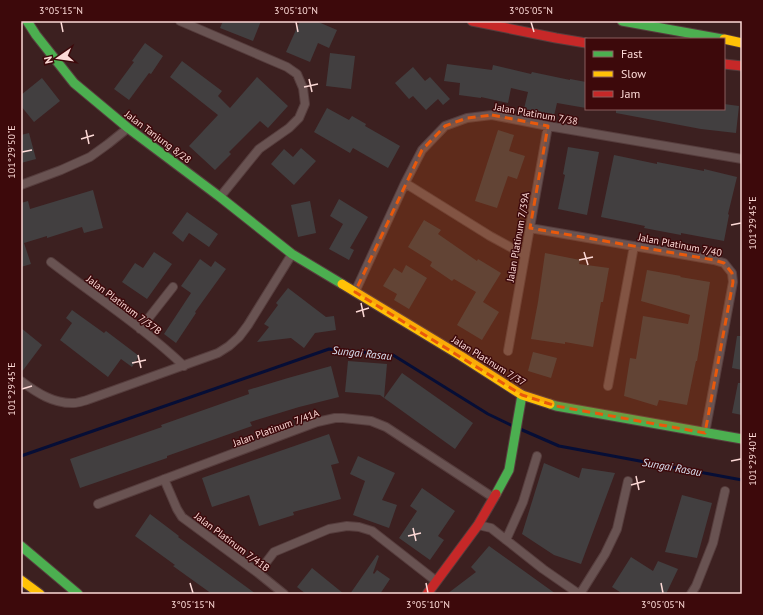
<svg xmlns="http://www.w3.org/2000/svg" width="763" height="615" viewBox="0 0 763 615" font-family="'PT Sans',sans-serif">
  <style>
    .lines { fill: none; stroke-linecap: round; stroke-linejoin: round }
    .stream { stroke: #060e36; stroke-width: 3 }
    .building { fill: #423f40 }
    .street-casing { stroke: #563d3d; stroke-width: 10 }
    .fast-casing { stroke: #563d3d; stroke-width: 11 }
    .slow-casing { stroke: #563d3d; stroke-width: 11 }
    .jam-casing { stroke: #563d3d; stroke-width: 11 }
    .street { stroke: #695352; stroke-width: 8 }
    .fast { stroke: #4caf50; stroke-width: 9 }
    .slow { stroke: #ffc107; stroke-width: 9 }
    .jam { stroke: #c62828; stroke-width: 9 }
    .marked { fill: #e8590c; fill-opacity: 0.2; stroke: #e8590c; stroke-width: 3; stroke-dasharray: 8 5; stroke-linejoin: round }
    .ticks { fill: none; stroke: #fcd9d6; stroke-width: 1.5 }
    .labels { text-anchor: middle; dominant-baseline: central; stroke-width: 3; stroke-linejoin: round; paint-order: stroke }
    .street-label { font-size: 10px; fill: #fcd9d6; stroke: #3d090b }
    .water-label { font-size: 11px; font-style: italic; fill: #dae2f2; stroke: #3d090b }
    .neatline { fill: none; stroke: #fcd9d6; stroke-width: 1.5 }
    .ticks-label { font-size: 10px; text-anchor: middle; fill: #fcd9d6 }
  </style>
  <rect width="100%" height="100%" fill="#3c2020"/>
  <g class="lines">
    <!-- stream -->
    <path class="stream" d="M520 429 559 446 742 480
      M21 456 329 349 393 355 488 414 515 427"/>
  </g>
  <!-- building -->
  <path class="building" d="M223 21H261L253 41 220 28Z
    M300 21H316L337 30 329 48 318 43 310 62 286 52Z
    M145 43 163 56 151 74 149 73 129 100 114 89 134 62 132 61Z
    M330 53 355 56 351 89 326 86Z
    M182 61 222 91 218 96 230 108 257 77 288 106 268 128 260 121 229 152 231 154 215 170 189 146 218 115 170 77Z
    M447 64 492 70 493 65 531 74 532 72 570 80V79L586 82V108L557 103 554 116 524 109 528 92 511 88 508 103 481 97V98L459 95 460 83 444 81Z
    M413 67 425 81 430 77 450 99 443 105 438 99 426 110 413 96 409 99 395 83Z
    M42 78 60 101 34 122 21 106V95Z
    M724 104 739 106 736 133 701 129 616 113V109H724Z
    M327 108 349 120 352 116 366 124 365 126 400 146 388 168 353 148 350 153 314 132Z
    M498 130 514 135 509 151 525 156 517 179 508 176 497 208 475 201Z
    M29 133 36 159 21 163V135Z
    M568 147 599 152 587 215 558 209 565 175 563 174Z
    M301 148 316 161 294 185 271 164 284 149 293 157Z
    M614 155 657 164V162L704 171V169L737 177 728 214 729 215 724 241 681 233V235L644 228 645 226 601 217Z
    M93 190 103 228 84 233 82 227 47 238V236L24 243 31 264 21 267V203L28 201 30 209Z
    M339 199 368 217 350 248 354 250 349 260 329 249 343 224 330 216Z
    M310 201 316 233 298 237 291 205Z
    M187 212 218 234 209 247 189 233 183 242 172 233Z
    M424 220 441 230 438 234 477 261 478 259 501 273 483 302 499 312 482 340 457 325 476 292 454 279 452 281 430 266 432 262 408 247Z
    M154 252 172 264 147 299 122 282 135 263 143 268Z
    M545 253 580 260 579 264 609 268 603 302H601L593 347 565 342V344L531 339 538 302Z
    M200 259 211 267 215 261 226 269 195 312 196 313 176 343 164 334 191 293 181 286Z
    M406 265 427 278 409 309 394 300 397 294 383 286 394 268 402 273Z
    M647 270 681 276 680 277 710 282 697 361H696L687 405 659 400 657 406 624 396 630 358 636 359 643 316 688 324 690 315 641 301Z
    M288 288 326 317 334 316 336 330 315 333 304 348 291 338 257 342 269 327 264 324 278 305 276 303Z
    M72 310 104 333 106 331 139 356 132 367 121 359 108 377 60 340 72 323 66 318Z
    M21 328 42 345 21 373Z
    M737 336H742V370L732 368Z
    M533 352 557 358 551 378 528 371Z
    M348 361 387 364 384 398 402 373 473 423 455 449 380 395 345 392Z
    M331 366 339 397 299 407 250 422 252 426 167 456V458L80 488 70 459 162 427 161 425 249 394 248 390 288 378Z
    M738 383H742V415L732 413Z
    M329 434 339 463 331 465 341 499 293 512 294 515 259 526 249 495 212 507 202 478Z
    M358 456 395 473 382 500 397 505 389 528 353 515 365 481 350 474Z
    M544 463 579 478 582 468 615 473 581 564 554 555 522 534Z
    M422 488 455 511 438 536 444 540 430 560 399 538 417 511 410 506Z
    M682 495 712 503 697 558 665 552Z
    M150 514 179 536 178 537 256 594H212L173 566 175 565 135 536Z
    M489 546 556 594H447L476 572 471 567Z
    M377 555 379 556 373 573 374 574 377 570 390 579 380 594H350Z
    M631 557 653 571 658 561 678 569 666 594H623L612 587Z
    M312 568 344 594H306L297 587Z"/>
  <g class="lines">
    <!-- street casing -->
    <g class="street-casing">
      <path id="street" d="M180 21 287 67 297 74 303 88 305 104 299 118 289 128 259 149 220 197
        M405 183 490 236 525 255
        M21 185 61 170 90 157 108 144 128 128
        M530 228 714 260 724 263 732 273 733 282 705 433
        M51 262C95 296 143 327 184 366
        M355 292 405 183 422 150 445 126 467 118 492 115 548 126 742 159
        M140 329 173 287
        M508 351 548 126
        M21 381C37 393 54 404 74 403 78 403 83 401 87 400L218 353 229 346 239 337 248 325 292 254
        M608 386 634 246
        M164 479 177 509 182 517 258 573 284 594
        M98 504 317 422 335 418H343L371 421 386 427 494 498
        M478 525 491 528 543 569 579 594
        M506 540 523 502 537 456
        M258 573 274 552 329 529 347 526 359 527 372 531 436 581
        M580 594 605 554 617 529 628 481
        M691 594 696 586 713 543 725 491"/>
    </g>
    <!-- fast casing -->
    <g class="fast-casing">
      <path id="fast" d="M27 21 36 35 74 83 128 128 220 197 292 254 342 284
        M622 21 722 39
        M550 404 556 406 742 439
        M496 494 509 470 522 395
        M21 546 78 594"/>
    </g>
    <!-- slow casing -->
    <g class="slow-casing">
      <path id="slow" d="M724 39 742 43
        M342 284 461 356 522 395 550 404
        M21 580 40 594"/>
    </g>
    <!-- jam casing -->
    <g class="jam-casing">
      <path id="jam" d="M472 21 556 38 586 43
        M724 64 742 66
        M427 594 478 525 496 494"/>
    </g>
    <!-- street -->
    <use href="#street" class="street"/>
    <!-- fast -->
    <use href="#fast" class="fast"/>
    <!-- slow -->
    <use href="#slow" class="slow"/>
    <!-- jam -->
    <use href="#jam" class="jam"/>
  </g>
  <!-- marked area -->
  <path class="marked" d="M492 115 548 126 530 228 714 260 724 263 732 273 733 282 705 433 556 406 522 395 355 292 422 150 445 126 467 118Z"/>
  <!-- ticks -->
  <path class="ticks" d="M61 22 63 32M296 22 298 32M531 22 534 32M309 79 312 92M304 87 318 84M86 130 89 144M81 139 94 135M22 152 32 150M731 225 741 223M584 252 588 265M579 260 593 257M361 303 364 317M356 312 369 308M138 355 141 368M132 363 146 360M22 389 32 386M731 461 741 459M636 476 639 490M631 485 645 481M413 528 416 541M408 536 421 533M190 583 193 593M426 583 428 593M661 583 663 593"/>
  <g class="labels">
    <!-- street labels -->
    <g class="street-label">
      <text transform="translate(536 114) rotate(10)">Jalan Platinum 7/38</text>
      <text transform="translate(158 137) rotate(37)">Jalan Tanjung 8/28</text>
      <text transform="translate(518 237) rotate(-80)">Jalan Platinum 7/39A</text>
      <text transform="translate(680 245) rotate(11)">Jalan Platinum 7/40</text>
      <text transform="translate(124 305) rotate(37)">Jalan Platinum 7/37B</text>
      <text transform="translate(489 361) rotate(32)">Jalan Platinum 7/37</text>
      <text transform="translate(276 428) rotate(-20)">Jalan Platinum 7/41A</text>
      <text transform="translate(232 542) rotate(37)">Jalan Platinum 7/41B</text>
    </g>
    <!-- water labels -->
    <g class="water-label">
      <text transform="translate(362 353) rotate(6)">Sungai Rasau</text>
      <text transform="translate(672 467) rotate(10)">Sungai Rasau</text>
    </g>
  </g>
  <!-- border -->
  <rect width="763" height="615" fill="none" stroke="#3d090b" stroke-width="44"/>
  <!-- legend -->
  <rect x="585" y="38" width="140" height="72" fill="#3d090b" stroke="#895c5c"/>
  <rect x="593" y="51" width="20" height="6" fill="#4caf50" stroke="#895c5c"/>
  <text x="621" y="58" font-size="12" fill="#fcd9d6">Fast</text>
  <rect x="593" y="71" width="20" height="6" fill="#ffc107" stroke="#895c5c"/>
  <text x="621" y="78" font-size="12" fill="#fcd9d6">Slow</text>
  <rect x="593" y="91" width="20" height="6" fill="#c62828" stroke="#895c5c"/>
  <text x="621" y="98" font-size="12" fill="#fcd9d6">Jam</text>
  <!-- north arrow -->
  <g transform="translate(58 58) rotate(257)" stroke="#3d090b" stroke-width="3" paint-order="stroke">
  <path d="M0-3L7 15L0 10L-7 15Z" fill="#fcd9d6"/>
  <text y="-6" font-size="11" font-weight="bold" text-anchor="middle" fill="#fcd9d6">N</text>
  </g>
  <rect x="22" y="22" width="719" height="571" class="neatline"/>
  <g class="ticks-label">
    <text x="61" y="14">3°05'15"N</text>
    <text x="296" y="14">3°05'10"N</text>
    <text x="531" y="14">3°05'05"N</text>
    <text transform="translate(11 152) rotate(-90)" y="4">101°29'50"E</text>
    <text transform="translate(752 223) rotate(-90)" y="4">101°29'45"E</text>
    <text transform="translate(11 389) rotate(-90)" y="4">101°29'45"E</text>
    <text transform="translate(752 459) rotate(-90)" y="4">101°29'40"E</text>
    <text x="193" y="608">3°05'15"N</text>
    <text x="428" y="608">3°05'10"N</text>
    <text x="663" y="608">3°05'05"N</text>
  </g>
</svg>
